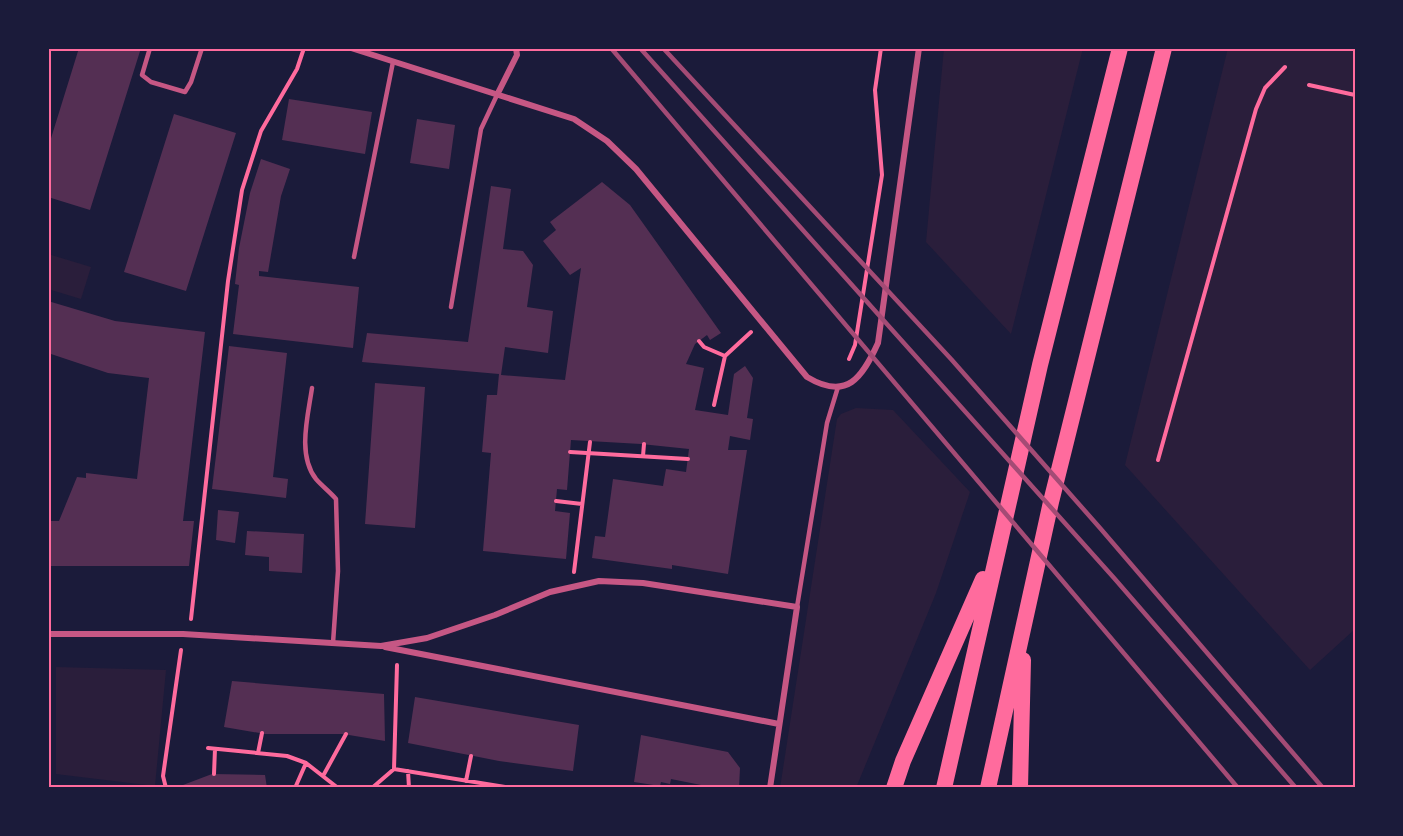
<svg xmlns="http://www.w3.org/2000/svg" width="1403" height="836" viewBox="0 0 1403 836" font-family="Barlow,sans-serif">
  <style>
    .green { fill: #2a1e3b }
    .building { fill: #542f53 }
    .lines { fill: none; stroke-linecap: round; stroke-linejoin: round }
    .path { stroke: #ff6b9d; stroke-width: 4 }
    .service { stroke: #c65784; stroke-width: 4.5 }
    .minor { stroke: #c65784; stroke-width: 6 }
    .trunk { stroke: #ff6b9d; stroke-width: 16 }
    .rail { stroke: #a44b75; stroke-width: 4.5 }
    .neatline { fill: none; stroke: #ff6b9d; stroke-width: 2 }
  </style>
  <rect width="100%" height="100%" fill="#1b1b3a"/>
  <!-- green -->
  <path class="green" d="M944 48H1083L1011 334 926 242Z
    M1228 48H1355V629L1310 670 1125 465Z
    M48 254 91 267 81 299 48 289Z
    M856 408 893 410 970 492 936 593 856 788H780L837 419 841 414Z
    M56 667 166 670 155 786 56 774Z"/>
  <!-- building -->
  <path class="building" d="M79 48H141L90 210 48 197V148Z
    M289 99 372 112 365 154 282 140Z
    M174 114 236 133 186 291 124 272Z
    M417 119 455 125 449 169 410 163Z
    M261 159 290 169 281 196 268 272 259 271V276L359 287 353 348 233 334 239 285 235 284 239 248 250 193Z
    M602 182 630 205 721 333 710 340 707 335 695 344 686 364 704 368 695 410 728 415 734 374 745 366 753 378 747 418 753 419 750 440 730 436 728 450H747L728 574 672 565V569L592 558 595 536 605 537 613 479 663 486 666 469 686 472 689 449 641 444 571 440 567 490 557 489 555 511 570 513 566 559 483 551 491 453 482 452 487 395H497L499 374 362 362 367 333 468 342 491 186 511 189 503 249 523 251 533 265 527 307 553 311 548 353 505 347 501 375 565 380 581 268 570 275 543 241 556 230 550 222Z
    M48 301 115 321 205 332 183 521H194L189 566H48V521H59L77 477 86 478V473L137 479 149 378 108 373 48 353Z
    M229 346 287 353 273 477 288 479 286 498 212 489Z
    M375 383 425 387 415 528 365 524Z
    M218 510 239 512 235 543 216 540Z
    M247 531 304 534 302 573 269 571V557L245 555Z
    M232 681 384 694 385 741 343 734H265L224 727Z
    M415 697 579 725 573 771 499 761 408 743Z
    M641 735 728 752 740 768 739 788H700L701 785 671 779 670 784 661 782 660 786 634 782Z
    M212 774 265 775 267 788H185L183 785Z"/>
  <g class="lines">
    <!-- path -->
    <path class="path" d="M1309 85 1355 95
      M699 341 704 347 725 356
      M849 359 855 345 882 175 875 90 881 48
      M714 405 725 356 751 332
      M570 452 688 459
      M643 456 644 444
      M1158 460 1256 109 1265 88 1285 67
      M556 501 582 504
      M574 572 590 442
      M191 619 228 281 242 190 261 131 297 69 304 48
      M208 748 287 756 306 763
      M258 753 262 733
      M394 769 397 665
      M408 771 409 788
      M214 774 215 749
      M323 776 346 734
      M466 781 471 756
      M166 788 163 776 181 650
      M295 788 306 763 338 788
      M372 788 394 769 511 788"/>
    <!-- service -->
    <path class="service" d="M150 48 142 75 151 82 185 92 191 82 202 48
      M354 257 393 62
      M451 307 481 129 497 95
      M312 388C308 416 297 455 316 479 322 486 330 492 336 499L338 571 333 643
      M797 607 827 423 838 387"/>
    <!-- minor -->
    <path class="minor" d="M351 48 574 119 607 141 636 169 807 377C847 401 862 378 878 343L919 48
      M497 95 517 55 516 48
      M48 634H183L381 646 427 638 495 615 550 592 599 581 643 583 797 607 770 788
      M385 647 779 724"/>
    <!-- trunk -->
    <path class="trunk" d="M894 788 903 761 983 579
      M944 788 1040 365 1120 48
      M988 788 1051 502 1164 48
      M1020 788 1023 660"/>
    <!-- rail -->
    <path class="rail" d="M611 48 1238 788
      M640 48 1114 578 1296 788
      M663 48 951 359 1100 528 1323 788"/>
  </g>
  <!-- border -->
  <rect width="1403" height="836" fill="none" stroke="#1b1b3a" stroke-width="99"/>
  <rect x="50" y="50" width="1304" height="736" class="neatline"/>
</svg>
